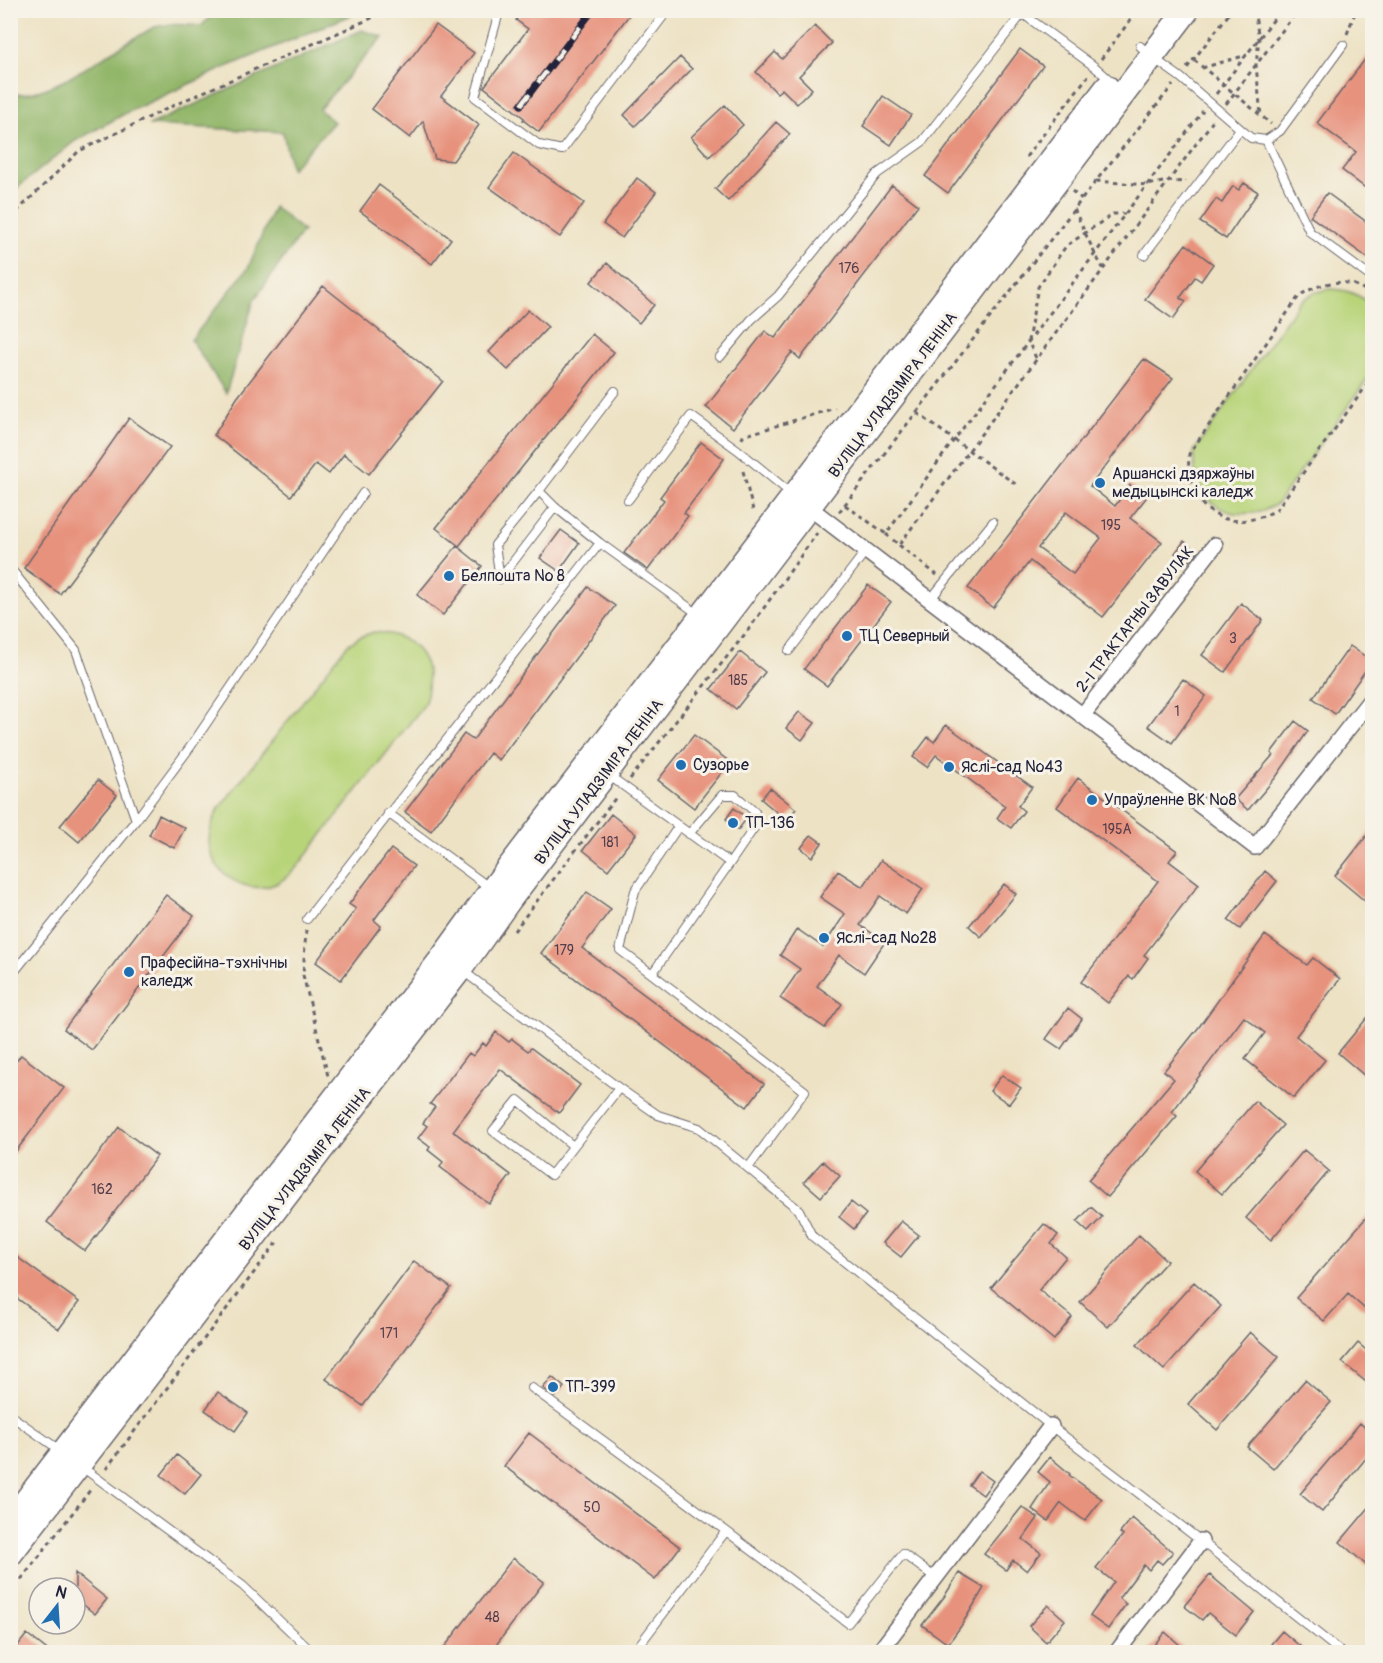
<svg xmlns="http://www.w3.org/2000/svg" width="1383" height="1663" viewBox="0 0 1383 1663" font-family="Pangolin,sans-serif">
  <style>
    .green { fill: #b8d479; stroke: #6d7b5a; stroke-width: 1.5 }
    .forest { fill: #92b669; stroke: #5a6c52; stroke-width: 1.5 }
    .building { fill: #e7927d; fill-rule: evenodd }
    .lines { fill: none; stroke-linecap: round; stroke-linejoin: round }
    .lane-casing { stroke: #69656b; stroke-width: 10 }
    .street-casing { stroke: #69656b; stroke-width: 18 }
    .primary-casing { stroke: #69656b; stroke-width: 27 }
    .path { stroke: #69656b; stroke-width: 3; stroke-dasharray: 4.5 4.5; stroke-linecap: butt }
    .lane { stroke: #fff; stroke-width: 8 }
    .street { stroke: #fff; stroke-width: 15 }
    .primary { stroke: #fff; stroke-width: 24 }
    .rail-casing { stroke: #22223b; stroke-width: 7 }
    .rail { stroke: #f7f3e8; stroke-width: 4.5; stroke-dasharray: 14; stroke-linecap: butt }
    .poi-dot { fill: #1f6fb2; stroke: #f7f3e8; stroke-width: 2 }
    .labels { text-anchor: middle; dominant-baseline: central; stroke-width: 6; stroke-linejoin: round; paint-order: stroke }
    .number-label { font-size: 14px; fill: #533e4c }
    .street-label { font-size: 16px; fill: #22223b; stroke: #f7f3e8 }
    .poi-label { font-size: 16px; fill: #22223b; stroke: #f7f3e8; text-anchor: start }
  </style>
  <rect width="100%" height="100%" fill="#f7f3e8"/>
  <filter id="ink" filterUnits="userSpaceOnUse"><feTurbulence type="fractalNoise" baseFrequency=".0167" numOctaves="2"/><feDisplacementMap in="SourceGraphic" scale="12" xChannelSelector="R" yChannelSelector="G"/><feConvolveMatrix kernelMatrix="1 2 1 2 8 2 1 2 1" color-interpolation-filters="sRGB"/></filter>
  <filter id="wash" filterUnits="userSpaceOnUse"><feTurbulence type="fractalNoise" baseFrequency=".008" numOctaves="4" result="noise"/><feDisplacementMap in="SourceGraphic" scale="24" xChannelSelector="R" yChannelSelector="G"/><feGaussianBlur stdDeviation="1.35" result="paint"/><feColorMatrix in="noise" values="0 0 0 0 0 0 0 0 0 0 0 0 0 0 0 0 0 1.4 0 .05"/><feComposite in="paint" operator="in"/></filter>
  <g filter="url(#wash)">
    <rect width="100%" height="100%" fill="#ede2c4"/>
    <!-- green -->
    <path class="green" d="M1330 289C1348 290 1360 294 1372 307V373L1277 504C1232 529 1191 503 1194 451L1299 302 1313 293Z
      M374 632C417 634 438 664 424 705L297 867C289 875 281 883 270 886 241 893 211 871 209 842 209 830 213 820 218 810L347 645 360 637Z"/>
    <!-- forest -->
    <path class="forest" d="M218 10 361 11 224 68 128 112 75 141 11 193V94C54 98 100 55 139 36 144 33 150 29 155 27 170 23 186 25 201 26Z
      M362 30 383 37 319 109 334 122 291 169 283 132 149 125Z
      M274 207 303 231 254 300 226 393 191 340 248 268Z"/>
    <g id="blocks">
      <!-- building -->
      <path class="building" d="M523 10H633L539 132 523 120 524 118 484 87 528 29 516 20Z
        M436 25 474 53 441 96 479 125 453 161 435 159 423 121 410 138 372 109Z
        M815 26 832 43 799 76 812 89 797 104 782 89 777 93 756 72 775 52 782 59Z
        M1020 49 1043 66 948 193 925 176Z
        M1372 50V193L1342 170 1356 152 1317 123Z
        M680 57 692 69 635 126 624 115Z
        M883 96 911 115 891 145 863 126Z
        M725 105 743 125 709 157 691 137Z
        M776 122 790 134 728 201 715 189Z
        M514 153 584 203 560 237 489 187Z
        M637 178 656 192 622 238 603 224Z
        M1244 183 1258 192 1226 239 1200 222 1216 199 1222 203 1233 186 1239 190Z
        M379 185 451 239 432 264 360 211Z
        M892 185 918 205 800 359 792 352 733 428 706 407 765 331 775 338Z
        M1327 193 1372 226V261L1310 216Z
        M1186 244 1213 264 1201 281 1195 277 1180 298 1186 301 1173 319 1145 299Z
        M607 263 654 305 639 323 591 282Z
        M323 286 443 381 369 474 344 454 329 474 316 464 291 496 214 435 237 398Z
        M528 310 548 327 508 370 489 352Z
        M592 334 614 352 459 546 436 528Z
        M1144 359 1173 378 1090 486 1115 506 1130 485 1146 498 1130 518 1162 542 1103 617 1030 561 993 608 968 588ZM1066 512 1101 538 1073 574 1038 548Z
        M129 418 170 447 60 594 24 568Z
        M701 442 724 459 684 513 688 516 648 570 624 553 664 500 660 497Z
        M561 530 579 543 559 571 540 558Z
        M1184 541 1197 552 1188 563 1175 553Z
        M457 546 482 566 443 615 417 595Z
        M868 585 891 602 827 686 804 669Z
        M588 587 615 606 499 760 490 753 431 831 405 812 464 734 473 740Z
        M1241 603 1263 620 1225 672 1202 655Z
        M1350 646 1372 661 1335 714 1313 698Z
        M740 652 765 672 736 709 711 689Z
        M1183 679 1206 696 1172 743 1148 726Z
        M799 712 815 723 802 740 786 728Z
        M1295 721 1308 731 1276 777 1248 810 1235 799 1273 755 1271 753Z
        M946 725 1032 787 1018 806 1024 811 1011 828 997 818 1005 806 936 755 927 767 913 757 928 737 934 742Z
        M694 735 730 762 694 808 658 780Z
        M1078 778 1177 851 1169 861 1199 884 1144 955 1148 958 1133 979 1129 976 1108 1003 1081 982 1158 881 1057 807Z
        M98 780 117 795 79 842 60 826Z
        M770 788 796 809 786 820 761 799Z
        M734 808 747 818 738 830 726 819Z
        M611 814 636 834 608 870 583 850Z
        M159 815 185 828 174 848 149 835Z
        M1372 829V907L1335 876Z
        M811 835 822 843 812 857 801 848Z
        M391 849 414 866 374 920 381 926 341 980 316 962 356 909 349 904Z
        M881 860 923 889 906 914 880 896 860 925 885 942 864 973 839 955 817 986 842 1004 825 1028 780 998 800 969 780 955 797 929 823 947 845 914 820 897 838 871 863 887Z
        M1265 871 1277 881 1240 929 1228 920Z
        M1004 884 1016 894 981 937 969 926Z
        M587 892 611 909 582 948 764 1084 747 1107 541 953Z
        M166 895 194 916 92 1050 64 1029Z
        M1265 935 1307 965 1313 958 1340 979 1296 1036 1325 1060 1294 1098 1245 1059 1265 1033 1244 1017 1172 1112 1177 1116 1108 1197 1088 1180 1174 1079 1164 1071 1199 1027Z
        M1068 1008 1082 1019 1061 1049 1046 1039Z
        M1372 1012V1082L1338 1053Z
        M496 1032 509 1042 512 1039 528 1051 531 1048 580 1085 559 1113 500 1069 453 1131 511 1175 489 1204 440 1167 443 1162 428 1150 430 1147 418 1138 427 1126 423 1123 435 1107 430 1104 469 1053 473 1056 483 1043 486 1046Z
        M21 1055 64 1088 10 1159V1069Z
        M1002 1075 1021 1088 1009 1104 990 1091Z
        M1255 1101 1283 1125 1222 1194 1195 1171Z
        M119 1127 157 1156 85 1251 47 1222Z
        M1304 1150 1329 1171 1271 1240 1246 1218Z
        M823 1161 840 1176 821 1197 804 1182Z
        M851 1202 866 1214 854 1229 839 1217Z
        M1091 1207 1102 1217 1088 1232 1077 1222Z
        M1372 1211V1315L1348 1294 1324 1321 1296 1298Z
        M901 1221 919 1235 901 1257 883 1243Z
        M1044 1224 1058 1235 1051 1244 1066 1257 1039 1290 1072 1317 1054 1340 991 1288Z
        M1139 1235 1167 1261 1108 1327 1080 1302Z
        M10 1252 79 1302 59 1329 10 1293Z
        M414 1261 451 1288 363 1406 326 1379Z
        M1194 1282 1221 1306 1164 1370 1137 1345Z
        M1250 1332 1279 1357 1217 1430 1188 1404Z
        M1358 1343 1372 1355V1387L1342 1362Z
        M552 1377 564 1387 555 1397 543 1388Z
        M1305 1380 1331 1402 1273 1469 1247 1447Z
        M218 1392 248 1413 235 1431 205 1410Z
        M1360 1423 1372 1434V1451L1322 1512 1300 1494Z
        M529 1433 680 1547 655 1580 504 1466Z
        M177 1455 201 1474 185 1494 161 1475Z
        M1050 1457 1070 1474 1069 1475 1102 1499 1085 1521 1061 1503 1048 1521 1032 1509 1050 1482 1038 1472Z
        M979 1471 993 1481 983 1495 969 1485Z
        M1372 1504V1570L1340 1542Z
        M1022 1507 1038 1518 1023 1539 1041 1553 1027 1571 1013 1560 1006 1570 984 1554Z
        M1132 1518 1173 1552 1162 1564 1157 1560 1149 1570 1144 1565 1119 1598 1126 1604 1108 1629 1090 1616 1114 1582 1096 1568 1123 1535 1120 1533Z
        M513 1558 544 1582 490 1653H440Z
        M75 1573 107 1599 95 1614 75 1598Z
        M959 1573 984 1588 961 1626 948 1644 922 1625 944 1597Z
        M1210 1575 1254 1612 1236 1635 1208 1613 1202 1620 1184 1606Z
        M1048 1605 1065 1620 1046 1642 1029 1626Z
        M1282 1631 1308 1653H1281L1271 1644Z
        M1165 1632 1189 1653H1147Z
        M27 1634 51 1653H12Z"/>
    </g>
  </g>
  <g filter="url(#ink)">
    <use href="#blocks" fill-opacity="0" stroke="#69656b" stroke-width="1.5"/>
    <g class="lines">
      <!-- lane casing -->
      <g class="lane-casing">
        <path id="lane" d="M502 10 498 16 475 97 539 145 562 150 668 10
          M1019 11 1095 67 1112 82
          M1140 46 1152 57 1180 77 1251 138 1266 140 1280 131 1343 45
          M1266 140 1310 232 1372 278
          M1144 255 1240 129
          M720 357 751 320 778 296 877 174 922 142 1022 14
          M539 491 495 545 500 579 555 507
          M628 500 691 416 738 450 793 495
          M600 543 555 507 539 491 615 391
          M10 568 76 650 136 820
          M930 600 993 522
          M789 651 865 552
          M607 774 730 863 652 974 805 1091 748 1168
          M388 813 490 888
          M689 834 722 795H735L755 812 756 825 730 863
          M307 919 600 543 698 614
          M463 971 619 1088 658 1115 699 1128 799 1210 812 1236 1051 1426 1201 1541 1341 1652
          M652 974 620 950 635 891 678 827
          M10 977 136 820 191 746 363 493
          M573 1146 518 1100 493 1131 551 1175 619 1088
          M532 1388 726 1531
          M10 1415 61 1451
          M82 1467 243 1586 312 1652
          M634 1652 726 1531 848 1623 903 1554 936 1578"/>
      </g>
      <!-- street casing -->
      <g class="street-casing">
        <path id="street" d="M802 502 1255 847 1372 698
          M1082 716 1215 545
          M879 1652 1051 1426
          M1117 1652 1201 1541"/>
      </g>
      <!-- primary casing -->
      <g class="primary-casing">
        <path id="primary" d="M10 1522 444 956 492 890 1107 88
          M10 1554 460 969 509 900 1187 10"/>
      </g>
      <!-- path -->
      <path class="path" d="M1254 10 1259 39 1256 65 1261 116
        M1347 34 1356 10
        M1101 59 1138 10
        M1194 60 1271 124
        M1187 68 1232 10
        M1202 68 1247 55
        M1216 94 1281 10
        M1226 104 1298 10
        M1026 157 1088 76
        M1096 181 1147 185 1168 181 1186 182
        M1072 191 1082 199
        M1074 209 1095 254 1103 268
        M10 218 79 151 183 101 390 10
        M1372 296C1351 275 1322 281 1299 296L1189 454C1184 510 1228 537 1276 510L1372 378
        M1036 358 1028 341 1038 287 1066 246 1113 214H1125
        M917 413 1018 486
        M742 439 743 436 835 408
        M743 471 754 514
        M845 505 886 534 954 440 1203 111
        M839 512 1096 181 1173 85
        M886 534 899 545 1213 121
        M899 545 937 575
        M630 779 749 629 817 533
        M306 930 303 975 328 1076
        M514 931 617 796
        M106 1469 277 1242
        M10 1594 91 1489"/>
      <!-- lane -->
      <use href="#lane" class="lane"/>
      <!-- street -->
      <use href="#street" class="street"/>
      <!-- primary -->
      <use href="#primary" class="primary"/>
      <!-- rail casing -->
      <g class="rail-casing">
        <path id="rail" d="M521 105 593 10"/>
      </g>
      <!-- rail -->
      <use href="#rail" class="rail"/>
    </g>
  </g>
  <!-- markers -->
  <g class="poi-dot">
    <circle cx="1100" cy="483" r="6"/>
    <circle cx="449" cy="576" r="6"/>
    <circle cx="847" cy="636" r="6"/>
    <circle cx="681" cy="765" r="6"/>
    <circle cx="949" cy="767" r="6"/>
    <circle cx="1092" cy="800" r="6"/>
    <circle cx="733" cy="823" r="6"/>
    <circle cx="824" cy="938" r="6"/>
    <circle cx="129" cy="972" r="6"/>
    <circle cx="553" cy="1387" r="6"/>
  </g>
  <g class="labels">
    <!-- number labels -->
    <g class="number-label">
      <text x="849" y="268">176</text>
      <text x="1111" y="525">195</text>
      <text x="1233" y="638">3</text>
      <text x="738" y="680">185</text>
      <text x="1177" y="711">1</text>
      <text x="1117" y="829">195А</text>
      <text x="610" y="842">181</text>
      <text x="564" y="950">179</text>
      <text x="102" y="1189">162</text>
      <text x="389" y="1333">171</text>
      <text x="592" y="1507">50</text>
      <text x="492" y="1617">48</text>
    </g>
    <!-- street labels -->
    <g class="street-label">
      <text transform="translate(893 395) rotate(-53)">ВУЛІЦА УЛАДЗІМІРА ЛЕНІНА</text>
      <text transform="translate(1135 619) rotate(-52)">2-І ТРАКТАРНЫ ЗАВУЛАК</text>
      <text transform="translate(599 782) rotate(-53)">ВУЛІЦА УЛАДЗІМІРА ЛЕНІНА</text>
      <text transform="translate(305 1169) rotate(-52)">ВУЛІЦА УЛАДЗІМІРА ЛЕНІНА</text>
    </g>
    <!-- poi labels -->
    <g class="poi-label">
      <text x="1112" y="474">Аршанскі дзяржаўны<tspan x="1112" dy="18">медыцынскі каледж</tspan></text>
      <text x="461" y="576">Белпошта № 8</text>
      <text x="859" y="636">ТЦ Северный</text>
      <text x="693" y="765">Сузорье</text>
      <text x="961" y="767">Яслі-сад №43</text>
      <text x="1104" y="800">Упраўленне ВК №8</text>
      <text x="745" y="823">ТП-136</text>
      <text x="836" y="938">Яслі-сад №28</text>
      <text x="141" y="963">Прафесійна-тэхнічны<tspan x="141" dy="18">каледж</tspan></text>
      <text x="565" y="1387">ТП-399</text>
    </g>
  </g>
  <!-- margin -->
  <rect width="1383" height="1663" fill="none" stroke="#f7f3e8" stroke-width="36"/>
  <!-- north arrow -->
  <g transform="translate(57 1606) rotate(17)"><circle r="28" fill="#f7f3e8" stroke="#a29fa3" stroke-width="1.5"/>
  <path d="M0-4.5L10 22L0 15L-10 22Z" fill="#1f6fb2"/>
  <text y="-9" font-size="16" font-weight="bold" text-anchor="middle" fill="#22223b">N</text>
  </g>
</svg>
